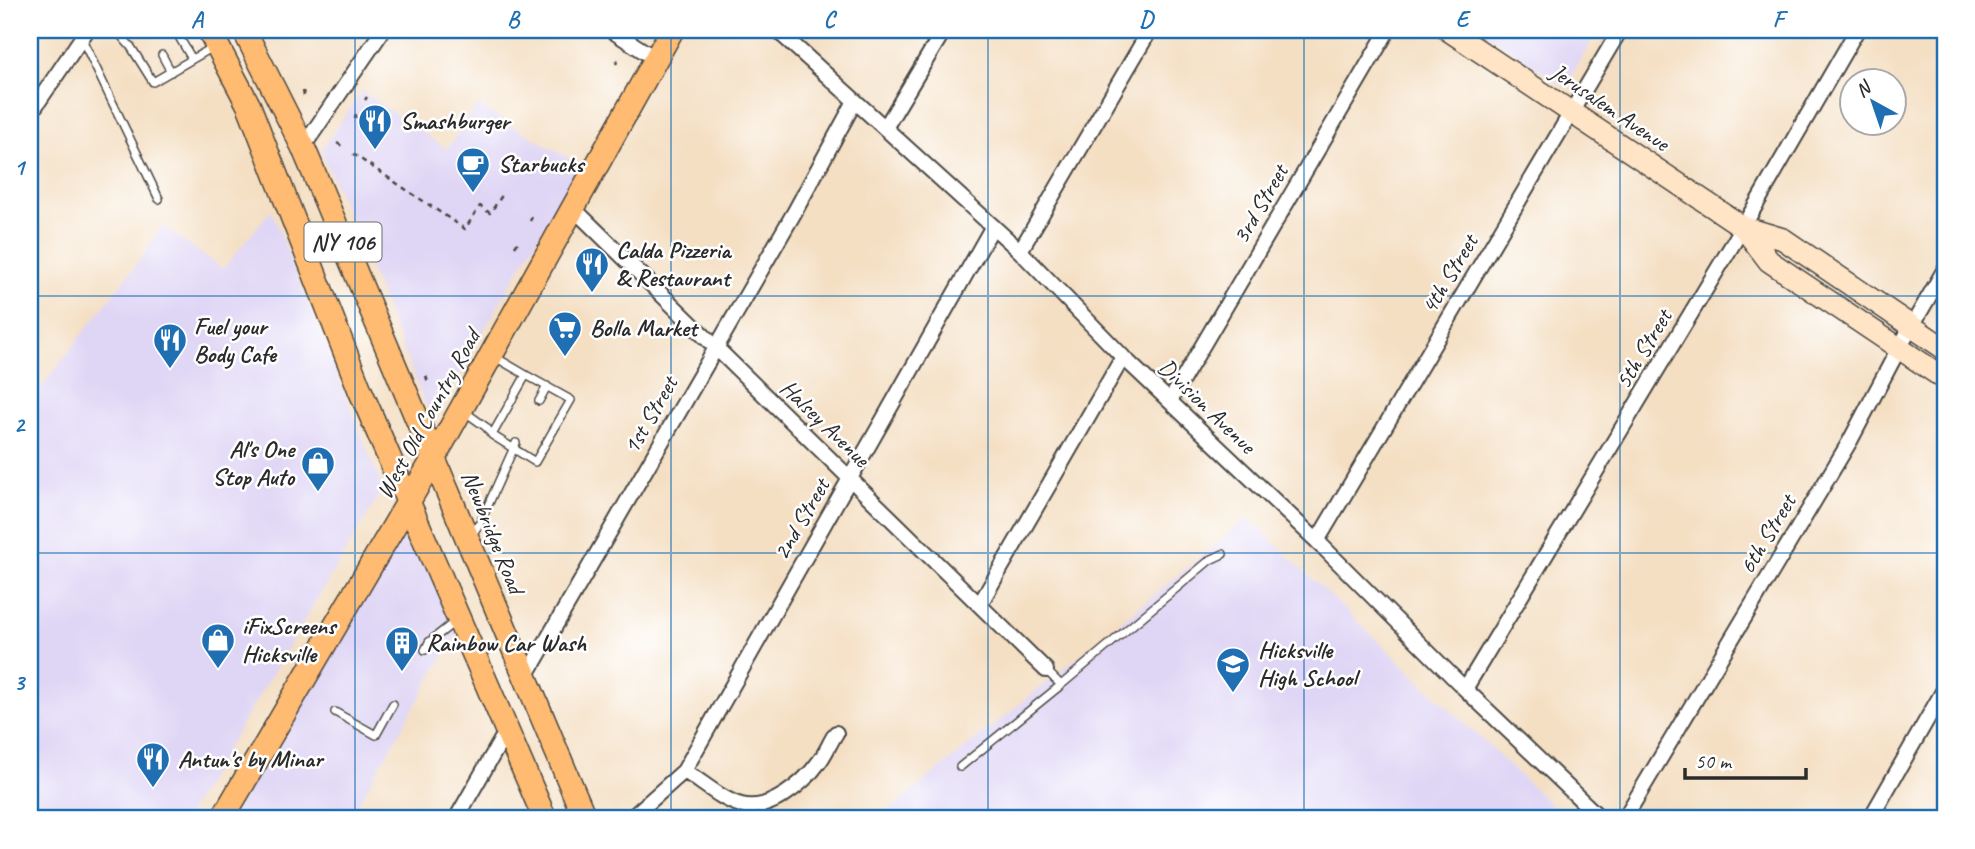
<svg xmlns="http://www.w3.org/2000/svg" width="1975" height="849" viewBox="0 0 1975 849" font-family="Caveat,sans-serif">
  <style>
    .built { fill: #dfd5f5 }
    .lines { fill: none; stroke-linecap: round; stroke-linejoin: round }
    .service-casing { stroke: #494642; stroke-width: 10 }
    .minor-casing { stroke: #494642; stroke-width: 18 }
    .secondary-casing { stroke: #494642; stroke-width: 24 }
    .primary-casing { stroke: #494642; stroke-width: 26 }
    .path { stroke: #494642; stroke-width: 2.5; stroke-dasharray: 5 5; stroke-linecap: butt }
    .service { stroke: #fff; stroke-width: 7 }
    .minor { stroke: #fff; stroke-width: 14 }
    .secondary { stroke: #ffe4c6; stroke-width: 21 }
    .primary { stroke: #febb71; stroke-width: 23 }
    .grid { fill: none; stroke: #1f6fb2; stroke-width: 2; stroke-opacity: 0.55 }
    .labels { text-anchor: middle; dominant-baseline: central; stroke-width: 5; stroke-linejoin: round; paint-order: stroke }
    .shield { fill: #fff; stroke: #6b6b6b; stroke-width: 2 }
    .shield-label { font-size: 23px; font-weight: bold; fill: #2b2b2b }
    .street-label { font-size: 24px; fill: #2b2b2b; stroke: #fff }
    .poi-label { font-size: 24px; font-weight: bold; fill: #2b2b2b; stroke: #fff; text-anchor: start }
    .neatline { fill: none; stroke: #1f6fb2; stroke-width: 2.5 }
    .grid-label { font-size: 23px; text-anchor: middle; font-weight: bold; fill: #1f6fb2 }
  </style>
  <rect width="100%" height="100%" fill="#fff"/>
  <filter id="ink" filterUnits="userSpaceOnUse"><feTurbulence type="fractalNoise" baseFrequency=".0143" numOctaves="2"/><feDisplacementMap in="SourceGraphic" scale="14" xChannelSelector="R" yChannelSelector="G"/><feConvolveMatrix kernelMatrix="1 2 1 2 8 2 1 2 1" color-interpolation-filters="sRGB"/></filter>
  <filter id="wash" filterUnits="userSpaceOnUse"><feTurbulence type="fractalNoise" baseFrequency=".00686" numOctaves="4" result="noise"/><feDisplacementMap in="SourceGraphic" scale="28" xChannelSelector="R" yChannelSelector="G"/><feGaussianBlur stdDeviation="1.57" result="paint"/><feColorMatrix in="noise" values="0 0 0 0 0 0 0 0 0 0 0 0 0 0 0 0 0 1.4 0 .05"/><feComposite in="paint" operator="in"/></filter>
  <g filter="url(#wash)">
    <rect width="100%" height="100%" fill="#f4dfc3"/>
    <!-- built -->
    <path class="built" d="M1481 30H1598L1565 87Z
      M362 91 447 149 477 105 580 165 432 420 321 150Z
      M271 210 383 489 185 819H30V402L145 253 162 226 223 269Z
      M408 503 462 625 349 819H222Z
      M1248 518 1566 819H878L1147 601Z"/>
  </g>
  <g filter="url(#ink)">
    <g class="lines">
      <!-- service casing -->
      <g class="service-casing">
        <path id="service" d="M116 30 131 47 153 82 215 46
          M148 30 150 34
          M175 30 192 59
          M82 39 159 199
          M162 55 171 72
          M495 357 526 375
          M539 401 547 386
          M465 412 486 427 492 435 535 462 571 400 526 375 492 435
          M472 535 481 521 516 443
          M425 650 429 642 457 620
          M1046 670 1061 685 1210 560 1223 554
          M335 712 376 735 393 704
          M960 767 1061 685"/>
      </g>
      <!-- minor casing -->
      <g class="minor-casing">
        <path id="minor" d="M611 30 656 59
          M777 30 1020 251 1123 357 1317 541 1465 689 1601 819
          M30 114 87 30
          M885 128 944 30
          M303 147 383 30
          M573 208 1046 670
          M1020 251 1150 30
          M1170 401 1388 30
          M1317 541 1620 30
          M980 604 1123 357
          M525 678 794 213 855 101
          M1465 689 1743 227 1857 30
          M684 771C703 782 720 799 741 805 769 813 804 783 819 762 826 753 830 742 836 733
          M456 819 507 730
          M630 819 684 771 993 226
          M1624 819 1850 441 1899 348 1945 269
          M1870 819 1945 688"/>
      </g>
      <!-- secondary casing -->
      <g class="secondary-casing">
        <path id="secondary" d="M1448 30 1743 227 1783 239 1945 349
          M1743 227 1769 261 1945 379"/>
      </g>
      <!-- primary casing -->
      <g class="primary-casing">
        <path id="primary" d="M209 30 249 106 360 390 545 819
          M244 30 303 147 585 819
          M222 819 434 458 672 30"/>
      </g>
      <!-- path -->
      <path class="path" d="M616 64 618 59
        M303 91 305 100
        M365 100 367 97
        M355 118 356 114
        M337 143 342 146
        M353 154 465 229 480 206 490 213 503 194
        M530 221 532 217
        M515 247 518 242
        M426 376 428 382"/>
      <!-- service -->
      <use href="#service" class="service"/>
      <!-- minor -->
      <use href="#minor" class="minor"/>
      <!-- secondary -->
      <use href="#secondary" class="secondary"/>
      <!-- primary -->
      <use href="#primary" class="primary"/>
    </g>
  </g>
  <!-- grid -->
  <path class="grid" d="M355 30V819M671 30V819M988 30V819M1304 30V819M1620 30V819M30 296H1945M30 553H1945"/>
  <!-- icons -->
  <defs>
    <g id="restaurant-pin" transform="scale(1.75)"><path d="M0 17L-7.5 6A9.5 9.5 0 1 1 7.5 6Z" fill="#1f6fb2" stroke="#fff"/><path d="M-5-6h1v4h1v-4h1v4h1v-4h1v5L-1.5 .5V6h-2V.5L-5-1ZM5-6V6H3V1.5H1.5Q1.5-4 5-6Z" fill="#fff"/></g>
    <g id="cafe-pin" transform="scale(1.75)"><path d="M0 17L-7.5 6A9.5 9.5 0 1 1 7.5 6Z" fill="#1f6fb2" stroke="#fff"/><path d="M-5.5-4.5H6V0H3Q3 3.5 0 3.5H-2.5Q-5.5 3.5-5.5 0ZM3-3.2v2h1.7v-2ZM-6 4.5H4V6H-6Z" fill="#fff"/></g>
    <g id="supermarket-pin" transform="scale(1.75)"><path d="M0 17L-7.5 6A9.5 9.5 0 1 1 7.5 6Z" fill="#1f6fb2" stroke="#fff"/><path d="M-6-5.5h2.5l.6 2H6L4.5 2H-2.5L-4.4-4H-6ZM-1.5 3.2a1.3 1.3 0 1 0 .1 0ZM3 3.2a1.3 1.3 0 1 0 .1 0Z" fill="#fff"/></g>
    <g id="shop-pin" transform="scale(1.75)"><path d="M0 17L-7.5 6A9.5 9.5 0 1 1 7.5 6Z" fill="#1f6fb2" stroke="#fff"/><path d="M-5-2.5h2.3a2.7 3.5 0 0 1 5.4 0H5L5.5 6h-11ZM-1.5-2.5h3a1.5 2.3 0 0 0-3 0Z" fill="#fff"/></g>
    <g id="building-pin" transform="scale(1.75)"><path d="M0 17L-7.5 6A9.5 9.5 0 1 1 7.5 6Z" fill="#1f6fb2" stroke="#fff"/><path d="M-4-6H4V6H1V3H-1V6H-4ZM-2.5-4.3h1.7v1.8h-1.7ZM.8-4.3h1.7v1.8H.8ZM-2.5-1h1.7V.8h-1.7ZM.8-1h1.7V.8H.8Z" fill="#fff"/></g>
    <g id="school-pin" transform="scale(1.75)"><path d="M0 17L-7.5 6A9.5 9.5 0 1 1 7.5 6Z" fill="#1f6fb2" stroke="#fff"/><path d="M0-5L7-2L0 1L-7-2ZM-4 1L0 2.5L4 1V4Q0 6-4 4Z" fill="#fff"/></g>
  </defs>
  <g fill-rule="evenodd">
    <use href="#restaurant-pin" x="375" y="121"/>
    <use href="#cafe-pin" x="473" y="164"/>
    <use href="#restaurant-pin" x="592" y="264"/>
    <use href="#supermarket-pin" x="565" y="328"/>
    <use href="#restaurant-pin" x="170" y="340"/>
    <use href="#shop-pin" x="318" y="463"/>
    <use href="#shop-pin" x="218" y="640"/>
    <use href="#building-pin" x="402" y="643"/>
    <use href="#school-pin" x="1233" y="664"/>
    <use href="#restaurant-pin" x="153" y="759"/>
  </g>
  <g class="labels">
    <!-- shield labels -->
    <rect class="shield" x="304.5" y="222.5" width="77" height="39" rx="5"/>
    <g class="shield-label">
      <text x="343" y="242">NY 106</text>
    </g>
    <!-- street labels -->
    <g class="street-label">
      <text transform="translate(1610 107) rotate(34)">Jerusalem Avenue</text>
      <text transform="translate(1260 204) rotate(-60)">3rd Street</text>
      <text transform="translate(1449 274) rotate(-59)">4th Street</text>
      <text transform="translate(1643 349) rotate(-59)">5th Street</text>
      <text transform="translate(1207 406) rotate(44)">Division Avenue</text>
      <text transform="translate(428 414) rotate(-61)">West Old Country Road</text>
      <text transform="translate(650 415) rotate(-60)">1st Street</text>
      <text transform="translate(825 423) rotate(44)">Halsey Avenue</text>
      <text transform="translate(801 519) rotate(-60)">2nd Street</text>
      <text transform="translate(493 532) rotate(68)">Newbridge Road</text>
      <text transform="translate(1767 534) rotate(-59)">6th Street</text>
    </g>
    <!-- poi labels -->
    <g class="poi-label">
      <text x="400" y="121">Smashburger</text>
      <text x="498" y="164">Starbucks</text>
      <text x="616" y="250">Calda Pizzeria<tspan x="616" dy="28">&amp; Restaurant</tspan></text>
      <text x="194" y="326">Fuel your<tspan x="194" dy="28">Body Cafe</tspan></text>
      <text x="590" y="328">Bolla Market</text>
      <text x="294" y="449" text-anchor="end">Al's One<tspan x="294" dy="28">Stop Auto</tspan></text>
      <text x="242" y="626">iFixScreens<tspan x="242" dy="28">Hicksville</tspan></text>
      <text x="426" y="643">Rainbow Car Wash</text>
      <text x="1258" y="650">Hicksville<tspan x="1258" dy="28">High School</tspan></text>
      <text x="178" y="759">Antun's by Minar</text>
    </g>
  </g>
  <!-- margin -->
  <rect width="1975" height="849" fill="none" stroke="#fff" stroke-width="77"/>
  <!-- north arrow -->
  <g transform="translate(1873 102) rotate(320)"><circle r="33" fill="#ffffff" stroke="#aaaaaa" stroke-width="2"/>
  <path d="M0-5L12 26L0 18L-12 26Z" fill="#1f6fb2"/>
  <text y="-10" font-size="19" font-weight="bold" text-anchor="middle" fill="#2b2b2b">N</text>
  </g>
  <!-- scale -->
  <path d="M1685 768v10h121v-10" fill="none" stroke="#2b2b2b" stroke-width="3.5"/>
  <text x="1695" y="768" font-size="21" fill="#2b2b2b" stroke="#ffffff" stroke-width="5" paint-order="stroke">50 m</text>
  <rect x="38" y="38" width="1899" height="772" class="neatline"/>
  <g class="grid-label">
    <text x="197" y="27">A</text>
    <text x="513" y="27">B</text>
    <text x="829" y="27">C</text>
    <text x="1146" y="27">D</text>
    <text x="1462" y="27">E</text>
    <text x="1778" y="27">F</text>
    <text x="19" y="175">1</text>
    <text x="19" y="432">2</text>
    <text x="19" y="690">3</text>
  </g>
</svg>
